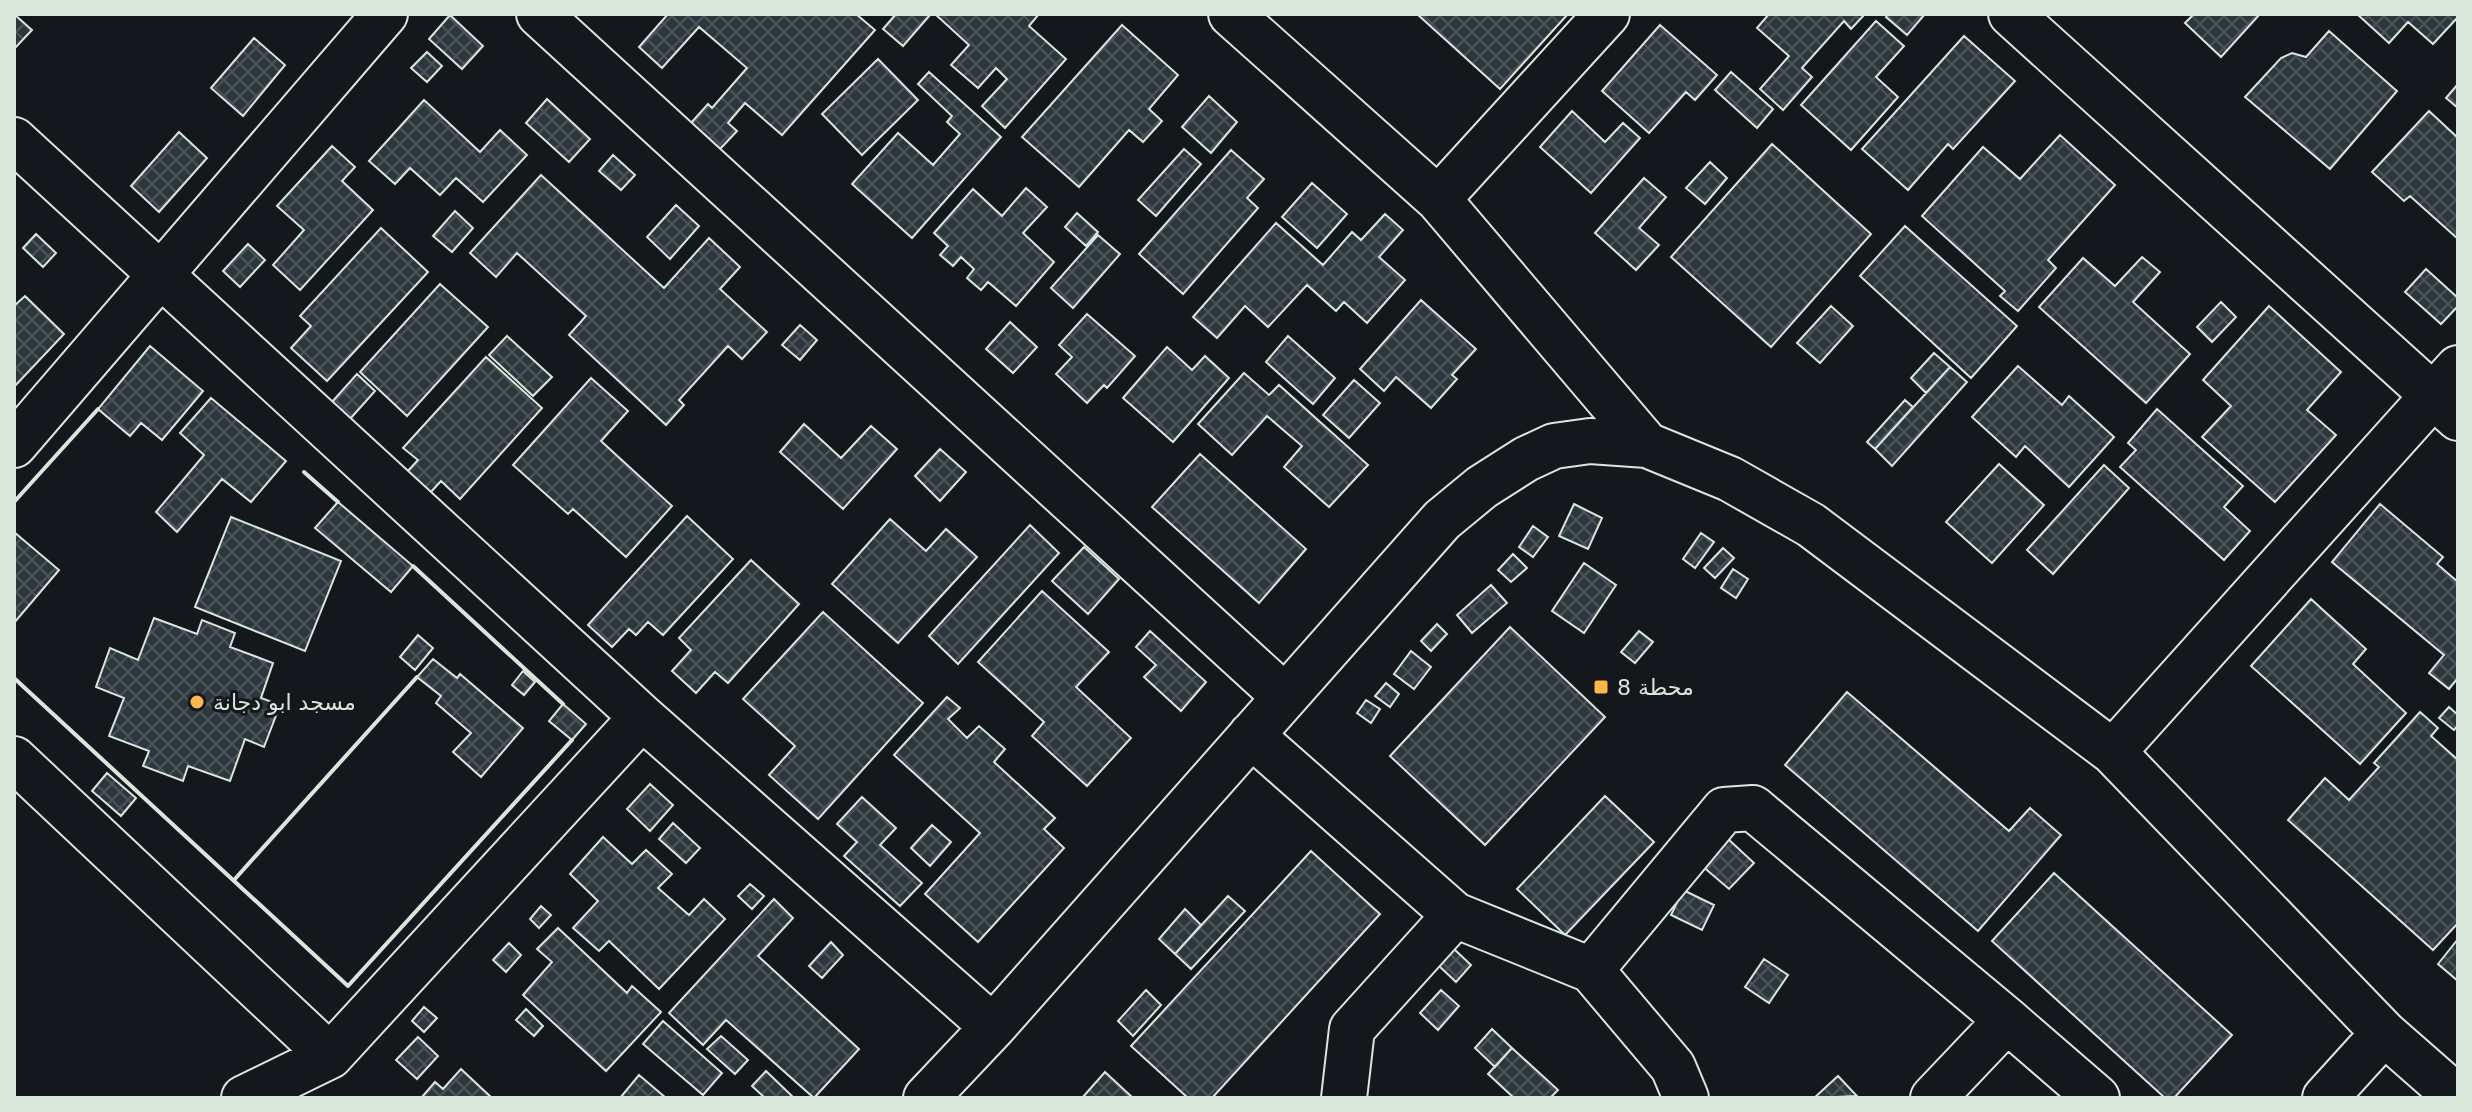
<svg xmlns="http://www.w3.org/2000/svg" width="2472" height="1112" viewBox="0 0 2472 1112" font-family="'DejaVu Sans','Noto Sans Arabic',sans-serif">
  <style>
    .building { fill: url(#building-cross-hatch); stroke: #d8e6dc; stroke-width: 2 }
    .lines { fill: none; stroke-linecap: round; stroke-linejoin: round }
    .minor-casing { stroke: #d8e6dc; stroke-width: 48 }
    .minor { stroke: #14181c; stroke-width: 44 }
    .wall { stroke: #d8e6dc; stroke-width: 4 }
    .poi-dot { fill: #ffb74d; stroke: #14181c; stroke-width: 3 }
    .labels { text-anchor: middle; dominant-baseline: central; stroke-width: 6; stroke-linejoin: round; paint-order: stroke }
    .poi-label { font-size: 22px; fill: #d8e6dc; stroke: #14181c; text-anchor: start }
  </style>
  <defs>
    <pattern id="building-cross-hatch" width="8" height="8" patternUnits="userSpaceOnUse" patternTransform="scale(2)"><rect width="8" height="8" fill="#2c363c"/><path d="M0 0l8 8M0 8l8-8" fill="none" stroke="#4a5358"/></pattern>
  </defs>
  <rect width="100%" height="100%" fill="#14181c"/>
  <!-- building -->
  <path class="building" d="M14 14 32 30 14 49Z
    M668 14H856L875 30 782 135 745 103 728 123 737 131 720 149 691 123 708 104 712 108 747 68 699 27 662 68 639 47Z
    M896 14H928L930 15 903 46 883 29Z
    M935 14H1039L1029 26 1066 59 1005 128 982 106 1007 79 996 68 978 88 951 65 969 45Z
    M1417 14H1568L1500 89Z
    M1769 14H1865L1851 29 1844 21 1802 68 1812 77 1783 110 1760 89 1789 56 1757 28Z
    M1888 14H1925L1907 35 1886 17Z
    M2194 14H2260L2221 57 2185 23Z
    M2357 14H2458V17L2433 44 2408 22 2389 43Z
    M450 15 483 46 462 69 429 39Z
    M1876 21 1904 46 1876 77 1898 97 1851 150 1801 105Z
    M1122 25 1178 75 1149 109 1162 121 1143 142 1129 130 1079 187 1022 137Z
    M1660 25 1717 75 1695 100 1686 92 1649 133 1602 91Z
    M2329 31 2397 91 2330 169 2245 97 2281 58 2292 53 2306 57Z
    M1964 36 2015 81 1953 149 1948 144 1908 190 1862 149Z
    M254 38 285 65 243 116 211 88Z
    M427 52 442 66 427 82 411 68Z
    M878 59 918 100 862 155 822 114Z
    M929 72 1001 137 912 238 852 184 898 133 933 165 960 134 947 122 952 116 918 84Z
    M1731 72 1773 109 1757 128 1715 90Z
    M2458 84V108L2446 98Z
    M1209 96 1237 122 1211 153 1182 127Z
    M547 99 590 139 569 162 526 123Z
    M424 100 480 152 500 130 527 155 483 202 456 178 440 195 410 168 395 184 369 161Z
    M1572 111 1605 142 1623 123 1640 138 1591 193 1540 147Z
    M2429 111 2458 138V239L2410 196 2404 201 2372 172Z
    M179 132 207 158 159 212 131 186Z
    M2060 135 2115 185 2048 260 2056 268 2018 311 2000 296 2005 291 1922 216 1983 147 2020 179Z
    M1772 144 1871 234 1771 347 1671 257Z
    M332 146 355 167 342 181 373 210 300 290 273 265 304 230 277 206Z
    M1184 149 1201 164 1156 216 1138 200Z
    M1231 150 1264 179 1247 198 1258 208 1183 294 1139 254Z
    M613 155 635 175 621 190 599 171Z
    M1710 162 1727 178 1705 204 1686 188Z
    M541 175 664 288 709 238 740 267 720 289 767 332 742 359 728 346 679 400 684 405 666 425 569 335 586 316 517 253 496 277 470 253Z
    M1644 178 1666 197 1639 228 1659 245 1636 270 1595 233Z
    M1312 183 1347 214 1317 248 1282 217Z
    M1026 188 1047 207 1023 233 1054 262 1016 306 988 282 981 290 967 278 974 269 961 257 953 266 940 255 948 246 934 233 973 189 1002 216Z
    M676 205 699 226 670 259 647 237Z
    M455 211 473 228 452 252 433 236Z
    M1077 213 1098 232 1086 246 1065 227Z
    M1385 214 1403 230 1379 257 1405 280 1367 323 1344 302 1336 311 1307 285 1268 327 1245 306 1217 338 1193 317 1276 223 1323 265 1352 232 1361 240Z
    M1905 226 2017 326 1971 378 1860 276Z
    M381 228 428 272 327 381 291 348 311 326 300 316Z
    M36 234 56 253 43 267 23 248Z
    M1098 235 1120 254 1073 308 1051 288Z
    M248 244 265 260 240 287 223 271Z
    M2142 257 2160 272 2133 302 2190 354 2146 403 2039 307 2083 258 2115 286Z
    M2426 269 2458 298V306L2441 324 2405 292Z
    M440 284 488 327 407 416 360 372Z
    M25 296 64 334 14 387V306Z
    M1421 300 1476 349 1452 375 1457 379 1431 408 1396 377 1384 391 1360 369Z
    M2221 302 2236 317 2212 342 2197 327Z
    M1831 306 1853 326 1820 363 1797 343Z
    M2269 306 2341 372 2307 410 2336 435 2275 502 2202 437 2231 406 2203 380Z
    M1087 314 1135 356 1107 388 1104 385 1087 403 1056 374 1072 357 1059 345Z
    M1010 322 1037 347 1013 373 986 349Z
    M800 325 817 340 800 360 782 345Z
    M507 336 552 377 533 396 489 355Z
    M1288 336 1335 378 1313 404 1266 362Z
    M150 346 203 391 162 440 141 423 130 436 98 409Z
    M1167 347 1192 370 1205 356 1229 378 1173 442 1123 398Z
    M1934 353 1950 367 1926 393 1911 378Z
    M486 357 542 408 460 499 441 481 429 494 406 473 418 460 403 448Z
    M2018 366 2062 405 2069 396 2114 437 2069 487 2025 446 2016 457 1972 417Z
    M1950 367 1967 382 1892 466 1875 449Z
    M1244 373 1269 395 1279 385 1368 465 1329 507 1284 467 1302 446 1267 416 1232 455 1198 424Z
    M357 374 375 391 350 419 332 402Z
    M591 378 628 411 601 441 672 506 626 557 573 509 568 514 513 465Z
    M1354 380 1380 403 1349 438 1323 415Z
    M211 398 286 461 251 502 222 479 177 532 156 512 204 455 180 433Z
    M1905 400 1913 407 1875 449 1867 442Z
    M2157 409 2243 486 2224 507 2250 531 2224 560 2120 467 2136 450 2128 443Z
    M804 424 841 458 871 426 897 449 843 509 780 452Z
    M940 449 966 472 940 501 915 476Z
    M1200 454 1306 549 1259 603 1152 507Z
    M1999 464 2044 505 1992 563 1946 522Z
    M2104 465 2129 488 2053 574 2027 550Z
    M338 502 413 566 391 592 315 528Z
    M1574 504 1602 518 1588 549 1559 536Z
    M2380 504 2443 557 2437 564 2458 582V678L2449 689 2429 673 2444 655 2332 562Z
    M687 516 733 559 663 635 648 622 636 635 629 629 612 647 588 625Z
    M231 517 341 561 305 651 195 607Z
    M890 519 926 551 946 529 977 557 898 643 832 584Z
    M1030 525 1059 553 958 664 929 636Z
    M1533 526 1548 537 1533 557 1519 547Z
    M14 532 59 570 14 623Z
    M1701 533 1714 542 1695 568 1683 559Z
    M1084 547 1119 579 1088 614 1052 581Z
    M1723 548 1734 558 1715 578 1704 568Z
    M1513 554 1527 568 1511 582 1498 570Z
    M751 560 799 604 728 683 715 672 696 693 672 671 691 650 679 638Z
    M1584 563 1616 585 1584 633 1552 611Z
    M1733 569 1748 579 1736 598 1721 588Z
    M1491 585 1507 603 1472 633 1457 615Z
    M1042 591 1109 652 1076 687 1131 738 1087 786 1032 736 1044 722 978 662Z
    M2311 599 2366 649 2353 664 2406 713 2360 764 2251 666Z
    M823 612 923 703 818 819 769 775 795 746 743 699Z
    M154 618 197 634 202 620 235 633 230 647 273 663 261 698 280 705 264 747 245 739 230 781 188 766 183 781 143 766 149 751 109 736 124 698 96 687 110 648 138 660Z
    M1437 624 1447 634 1431 651 1421 641Z
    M1510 627 1605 717 1485 845 1390 756Z
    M1150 631 1206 682 1181 711 1144 677 1156 665 1136 647Z
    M1639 631 1653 642 1635 663 1621 652Z
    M418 635 433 648 415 670 400 657Z
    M1411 651 1431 667 1414 689 1394 674Z
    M433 659 457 678 460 674 523 728 481 777 453 752 471 733 436 703 441 696 417 677Z
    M523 671 535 682 524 695 512 685Z
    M1386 683 1399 694 1390 707 1375 696Z
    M1847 692 2009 831 2030 808 2061 835 1978 931 1785 765Z
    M947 697 960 708 948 719 967 738 979 726 1005 749 994 762 1055 818 1044 829 1064 848 978 942 925 894 980 833 894 755Z
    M1366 700 1380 709 1371 723 1357 713Z
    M563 704 586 724 572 740 549 721Z
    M2449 707 2458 715V725L2454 730 2439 718Z
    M2420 712 2438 728 2431 736 2458 760V923L2433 950 2288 820 2325 778 2349 800 2379 767 2374 763Z
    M107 773 136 798 121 816 92 791Z
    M650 784 673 805 650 831 627 809Z
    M1605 796 1654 842 1565 935 1517 889Z
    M862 797 896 828 880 845 922 883 900 906 844 856 857 842 837 824Z
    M673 823 700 848 686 863 659 839Z
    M932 825 951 842 930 866 911 848Z
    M603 837 632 864 646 850 672 874 658 888 689 915 704 899 725 919 659 989 609 941 599 951 573 928 598 901 570 874Z
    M1727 838 1754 863 1729 889 1701 865Z
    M1311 851 1380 914 1212 1098H1188L1131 1046Z
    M2054 873 2232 1035 2174 1098H2165L1992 941Z
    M750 884 764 896 752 909 738 896Z
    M1683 890 1714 905 1702 930 1671 915Z
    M1228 896 1245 911 1191 969 1175 954Z
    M774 899 793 918 758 956 859 1049 814 1098 726 1020 703 1045 669 1013Z
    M541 906 551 915 539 928 530 919Z
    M1185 909 1201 925 1175 954 1159 939Z
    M558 928 627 993 632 986 661 1012 606 1071 523 995 552 962 537 949Z
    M2458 939V981L2438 964Z
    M831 942 843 955 822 978 809 966Z
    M509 943 521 955 506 972 493 960Z
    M1454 949 1471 965 1456 982 1439 966Z
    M1764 959 1788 975 1769 1003 1745 987Z
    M1146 990 1161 1005 1133 1036 1118 1021Z
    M1441 990 1459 1006 1438 1030 1420 1013Z
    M424 1007 437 1018 424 1032 412 1021Z
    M526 1009 543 1026 534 1036 516 1020Z
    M663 1021 722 1073 703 1095 643 1044Z
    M1492 1029 1512 1048 1495 1067 1475 1048Z
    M721 1036 748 1060 735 1074 707 1049Z
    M418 1037 438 1056 417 1079 396 1060Z
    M1512 1048 1558 1090 1550 1098H1514L1488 1074Z
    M461 1069 492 1098H421L435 1082 443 1089Z
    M766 1071 794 1098H765L752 1086Z
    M1105 1072 1133 1098H1082Z
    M639 1075 666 1098H620Z
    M1838 1076 1857 1096 1814 1098Z"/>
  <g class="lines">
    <!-- minor casing -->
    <g class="minor-casing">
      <path id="minor" d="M539 14 1284 696
        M1231 14 1438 199 1647 445
        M2011 14 2458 418
        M14 140 642 717 993 1027
        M1438 199 1607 14
        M14 445 385 14
        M1251 735 1455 915 1591 970 1673 1067 1686 1098
        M2113 752 2458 368
        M14 759 330 1056
        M1591 970 1724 810 1753 808 2007 1020
        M244 1098 330 1056 642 717
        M926 1098 993 1027 1442 520 1482 487 1526 459 1554 446 1590 441 1647 445 1730 479 1811 525 2113 752 2384 1033 2458 1098
        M1344 1098 1352 1029 1455 915
        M1933 1098 2007 1020 2097 1098
        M2325 1098 2384 1033"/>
    </g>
    <!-- minor -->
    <use href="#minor" class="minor"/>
    <!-- wall -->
    <path class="wall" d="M304 472 338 502
      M14 502 98 409
      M413 566 563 704
      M14 678 348 986 572 740
      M234 880 417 677"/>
  </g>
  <!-- markers -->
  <g class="poi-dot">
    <rect x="1593" y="679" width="16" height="16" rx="4"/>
    <circle cx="197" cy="702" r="8"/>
  </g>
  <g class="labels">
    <!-- poi labels -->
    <g class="poi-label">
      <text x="1617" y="687">محطة 8</text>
      <text x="213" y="702">مسجد ابو دجانة</text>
    </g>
  </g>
  <!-- border -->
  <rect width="2472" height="1112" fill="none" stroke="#d8e6dc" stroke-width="32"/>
</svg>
